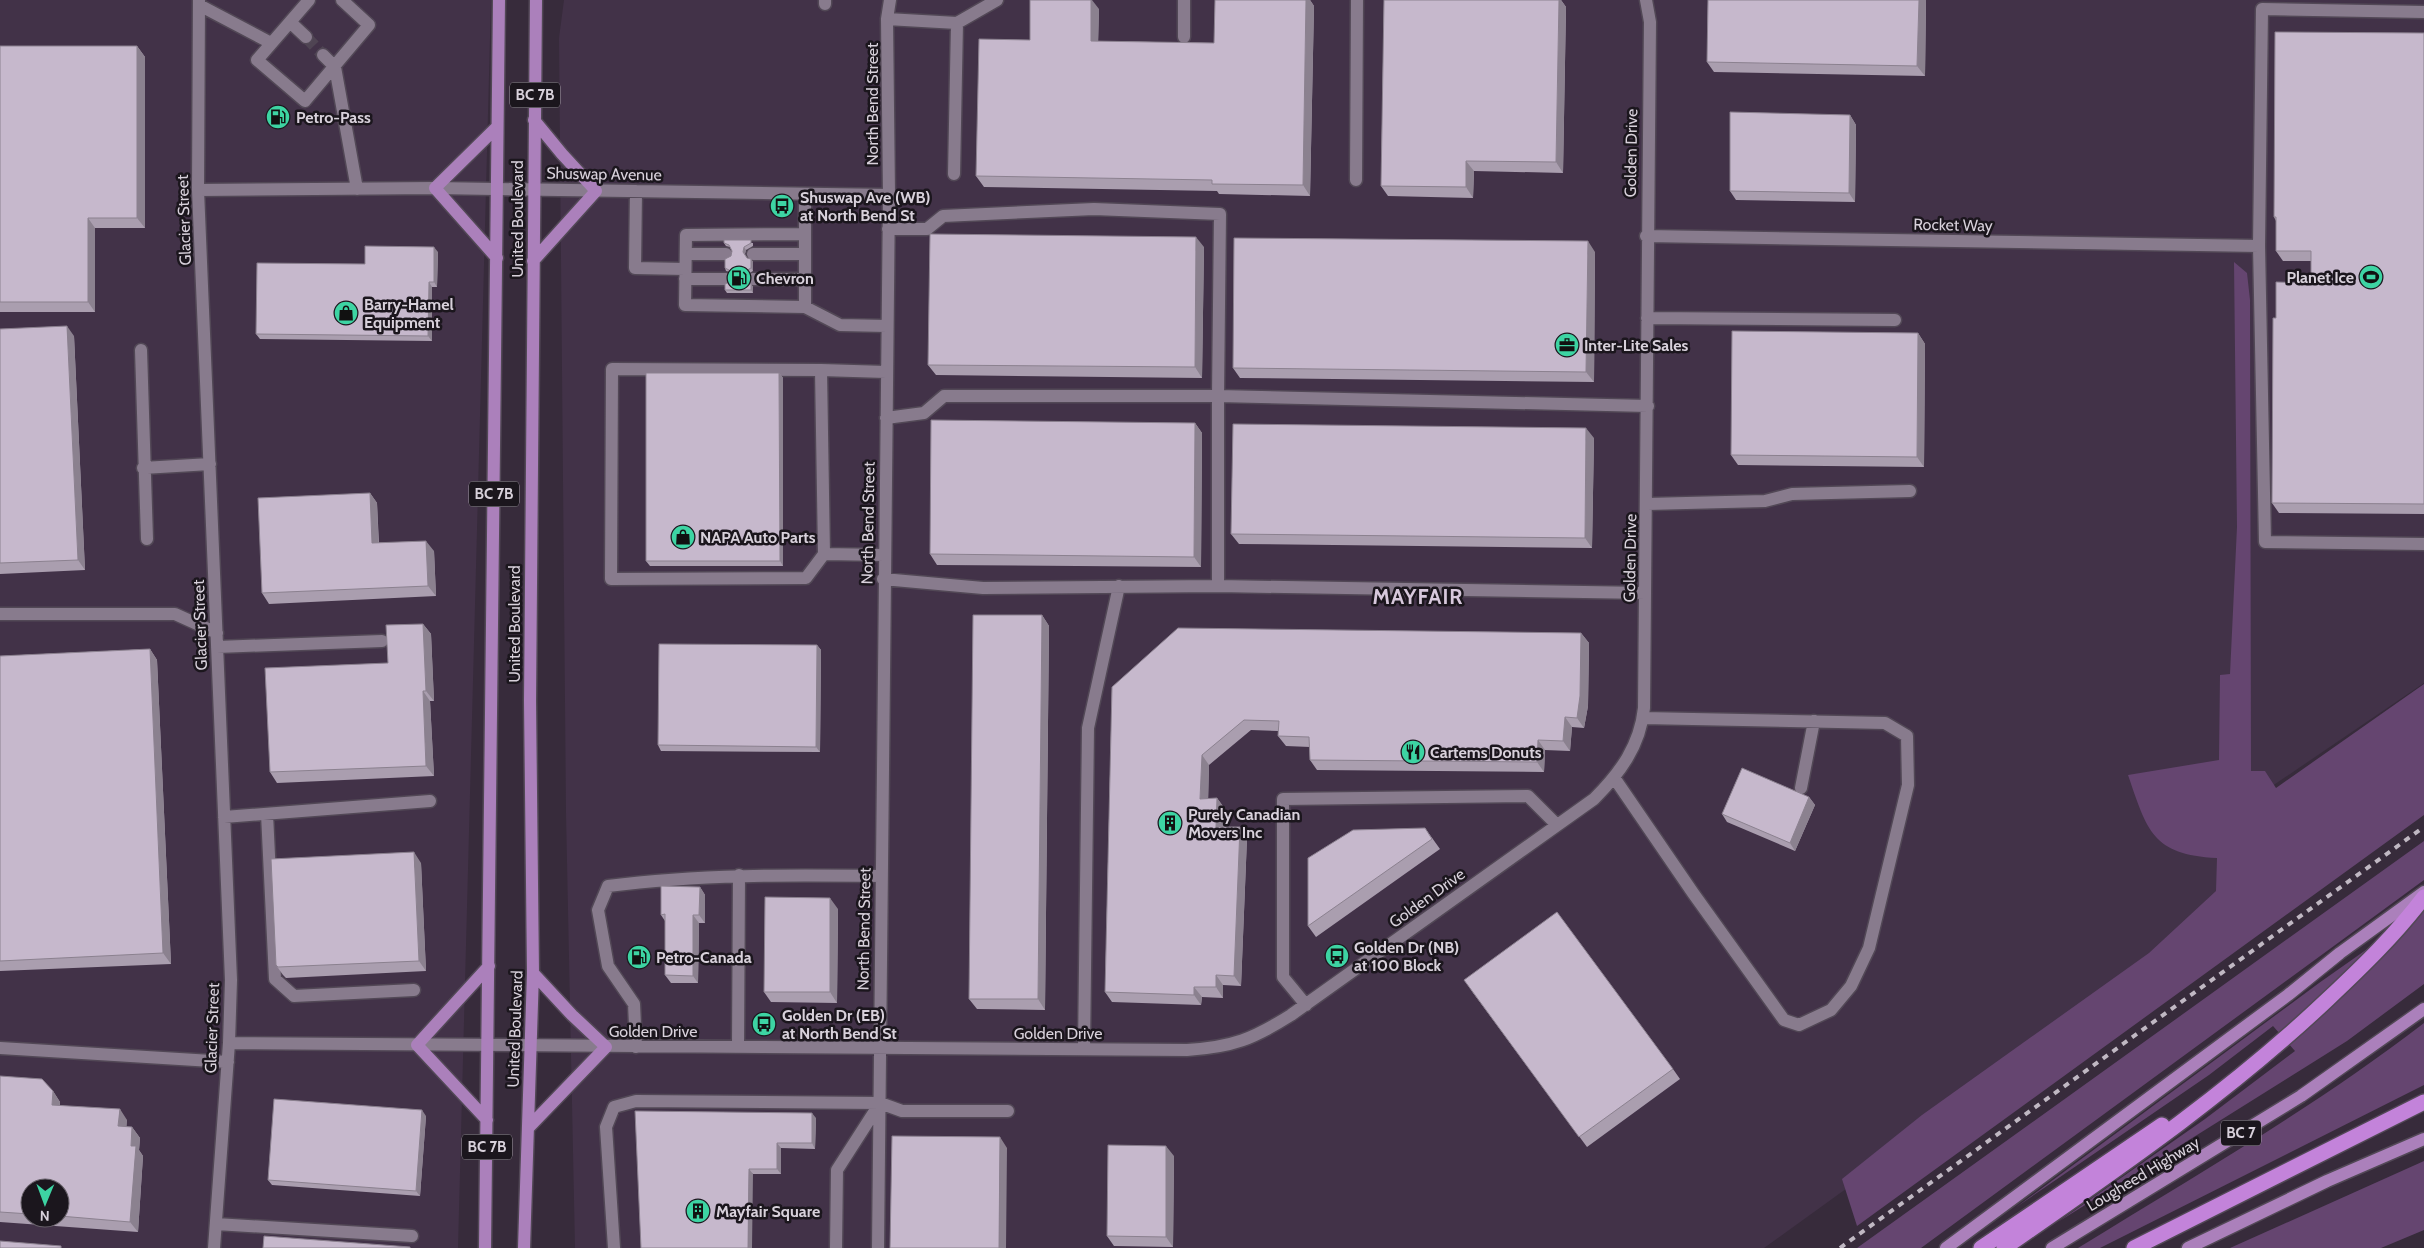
<svg xmlns="http://www.w3.org/2000/svg" width="2424" height="1248" viewBox="0 0 2424 1248" font-family="Cabin,sans-serif">
  <style>
    .built { fill: #423248; fill-rule: evenodd }
    .green { fill: #654570 }
    .lines { fill: none; stroke-linecap: round; stroke-linejoin: round }
    .minor-tunnel { stroke: #4f4453; stroke-width: 12; stroke-dasharray: 12 6; stroke-linecap: butt }
    .minor-casing { stroke: #524856; stroke-width: 15 }
    .major-casing { stroke: #524856; stroke-width: 15 }
    .highway-casing { stroke: #524856; stroke-width: 18 }
    .minor { stroke: #887b8d; stroke-width: 12 }
    .major { stroke: #ab80bb; stroke-width: 12 }
    .highway { stroke: #c383da; stroke-width: 15 }
    .rail { stroke: #c0b8c3; stroke-width: 4; stroke-dasharray: 6 6; stroke-linecap: butt }
    .wall { fill: #aa9eaf; fill-rule: evenodd }
    .shaded-wall { fill: #8b818f }
    .building { fill: #c6b8cc; stroke: #8b818f }
    .labels { text-anchor: middle; dominant-baseline: central; stroke-width: 5; stroke-linejoin: round; paint-order: stroke }
    .shield { fill: #1b161d; stroke: #9f99a2; stroke-width: 1 }
    .shield-label { font-size: 15px; font-weight: bold; fill: #d8d1db }
    .street-label { font-size: 16px; fill: #d8d1db; stroke: #1b161d }
    .poi-label { font-size: 16px; font-weight: bold; fill: #d8d1db; stroke: #1b161d; text-anchor: start }
    .district-label { font-size: 21px; font-weight: bold; letter-spacing: 1px; fill: #d7c8dc; stroke: #1b161d }
  </style>
  <rect width="100%" height="100%" fill="#372b3b"/>
  <!-- built -->
  <path class="built" d="M0 0H491L458 1248H0ZM30 1188H60V1218H30Z
    M564 0H2424V683L2234 812 2228 913 1764 1248H575L566 813 559 38Z"/>
  <!-- green -->
  <path class="green" d="M2234 262 2247 273 2250 300 2251 771H2265L2276 788 2424 684V815L1857 1226 1842 1179 1922 1115 2149 953 2216 891 2217 858C2152 855 2147 830 2128 775L2219 760 2220 675 2230 674 2237 527Z
    M2424 841V880L1921 1248H1857Z
    M2424 909V984L2347 1041 2058 1222 2205 1119 2295 1051 2273 1026 2209 1075 2015 1208 2319 983Z
    M2424 1023V1085L2100 1248H2078C2195 1176 2315 1107 2424 1023Z
    M2424 1161V1230L2381 1248H2230Z"/>
  <g class="lines">
    <!-- minor-tunnel -->
    <path class="minor-tunnel" d="M306 37 323 55"/>
    <!-- minor casing -->
    <g class="minor-casing">
      <path id="minor" d="M199 0 198 190 231 980 229 1043 214 1248
        M309 0 257 60 305 101 369 25 342 0
        M1184 0V37
        M825 4V0
        M199 5 271 43
        M2424 12 2262 9 2259 246 2265 542 2424 544
        M887 19 957 23
        M290 22 306 37
        M323 55 335 67 357 189
        M954 174 957 23 997 0
        M1356 180 1357 0
        M198 190 435 188 889 195
        M636 191 635 268 685 269
        M805 194V307L840 325 887 326
        M888 229H927L943 216 1094 209 1220 214 1218 396 1648 406
        M1646 236 2259 246
        M686 254H726
        M753 254H805
        M685 279H726
        M753 279H805
        M805 307 685 305 686 235 805 234
        M1647 318 1895 320
        M141 350 147 539
        M821 370 612 369 611 579 806 578 824 554
        M143 468 210 464
        M1647 504 1765 501 1792 494 1910 491
        M884 555 824 554 821 370 886 372
        M883 579 983 588 1218 586V396H944L924 413 886 418
        M1218 586 1645 593
        M0 614H175L217 633
        M217 647 382 641
        M1615 779 1693 893 1784 1020 1799 1025 1831 1010 1851 986 1869 948 1908 785 1907 736 1885 723 1643 718
        M1801 788 1814 721
        M267 814 275 979 294 996 414 990
        M224 817 430 801
        M1306 1005 1283 977V799L1528 796 1556 824
        M229 1043 1187 1050C1233 1047 1253 1039 1291 1015L1594 799C1620 773 1640 746 1644 708L1650 22 1646 0
        M636 1047 634 1004 608 966 598 910 608 886C699 874 789 875 881 876
        M738 1047 739 875
        M0 1048 228 1062
        M1084 1049 1088 728 1119 586
        M216 1224 412 1236
        M614 1248 606 1127 614 1107 636 1101 880 1103 902 1111H1008
        M836 1248 837 1170 880 1103
        M878 1248 889 195 887 19 890 0"/>
    </g>
    <!-- major casing -->
    <g class="major-casing">
      <path id="major" d="M497 258 435 188 497 127
        M533 261 596 191 562 154 534 120
        M487 1120 417 1045 489 966
        M529 1127 606 1047 572 1015 533 973
        M485 1248 499 0
        M524 1248 533 973 530 701 536 0
        M1946 1248 2288 995 2340 953 2424 892
        M2052 1248 2301 1096 2424 1009
        M2188 1248 2327 1181 2424 1139"/>
    </g>
    <!-- highway casing -->
    <g class="highway-casing">
      <path id="highway" d="M1981 1248 2162 1125
        M2004 1248C2116 1170 2229 1093 2328 999 2362 967 2396 934 2424 897
        M2134 1248 2424 1102"/>
    </g>
    <!-- minor -->
    <use href="#minor" class="minor"/>
    <!-- major -->
    <use href="#major" class="major"/>
    <!-- highway -->
    <use href="#highway" class="highway"/>
    <!-- rail -->
    <path class="rail" d="M1840 1248 2424 827"/>
  </g>
  <!-- wall -->
  <path class="wall" d="M1306 0H1310L1314 6 1310 196 1219 194 1217 191 984 187 976 176 1030 40 1099 9 1098 41 1214 43Z
    M1384 0H1561L1566 7 1563 173 1474 171 1473 198 1388 196 1381 186Z
    M1708 0H1926L1925 76 1714 72 1707 62Z
    M2424 33V514L2279 513 2272 503 2276 318 2311 283V261H2283L2276 251V221L2274 217Z
    M0 46H137L145 57V228H95V312H0Z
    M1850 115 1856 125 1855 202 1736 200 1730 191Z
    M724 243H753V246L746 250 745 254 747 258 751 259 753 262V271L746 275 745 279 747 283 751 284 753 287V293H727L725 290 731 281 732 276 730 272 726 271 725 268 731 256 732 251 730 247 726 246Z
    M1204 247 1202 378 936 375 928 365Z
    M438 252 437 287H432V341L260 339 256 334 365 264Z
    M1595 252 1594 382 1240 378 1233 368Z
    M0 329 74 336 85 570 0 574Z
    M1918 333 1925 344 1924 467 1738 465 1731 455Z
    M779 373 783 378V566H650L646 561Z
    M1195 423 1202 433 1201 567 937 565 930 554Z
    M1594 438 1592 548 1239 544 1231 534Z
    M370 493 377 503 379 543 434 551 436 596 269 604 262 593Z
    M1042 615 1049 626 1045 1010 977 1009 969 999Z
    M423 624 431 634 434 701H430L434 776 277 783 270 772 388 663Z
    M1581 633 1589 643 1588 706 1584 728 1572 727 1570 751 1545 750 1544 772 1317 770 1310 760V747L1286 746 1278 736V731L1251 730 1209 765 1208 799 1217 798 1225 809 1224 827H1240L1247 838 1241 986 1223 985V998L1202 997 1201 1005 1112 1002 1105 992 1112 687Z
    M817 645 821 650 820 752 661 751 658 745Z
    M150 649 157 660 171 964 0 971V656Z
    M1809 797 1815 805 1795 851 1727 822 1722 814Z
    M1425 828 1440 849 1316 937 1308 926Z
    M421 863 426 971 286 978 283 975 276 965Z
    M700 887 705 895V923H699L698 983H671L665 975V921L661 915Z
    M838 909 837 1003 771 1002 764 992Z
    M1471 990 1673 1069 1680 1079 1587 1147Z
    M0 1076 53 1091 60 1102V1105L127 1120 126 1127H132L140 1138 139 1150 143 1156 138 1232 0 1222ZM30 1188H60V1218H30Z
    M635 1111 816 1118 815 1149 781 1148V1174H753Z
    M426 1116 420 1196 272 1185 268 1180Z
    M1174 1156 1173 1247 1114 1246 1107 1236Z"/>
  <!-- shaded-wall -->
  <path class="shaded-wall" d="M1091 0H1092L1099 9 1098 51 1091 41Z
    M1306 0H1310L1314 6 1310 196 1303 185Z
    M1559 0H1561L1566 7 1563 173 1556 162Z
    M1919 0H1926L1925 76 1917 66Z
    M137 46 145 57V228L137 218Z
    M1850 115 1856 125 1855 202 1849 193Z
    M1466 161 1474 171 1473 198 1466 187Z
    M88 218 95 228V312L88 302Z
    M1196 237 1204 247 1202 378 1195 367Z
    M1588 241 1595 252 1594 382 1586 372Z
    M434 247 438 252 437 287 434 282Z
    M744 247 746 250 745 254 743 252Z
    M751 259 753 262V271L751 268Z
    M744 272 746 275 745 279 743 277Z
    M429 282 432 287V341L428 336Z
    M751 284 753 287V293L751 290Z
    M67 326 74 336 85 570 78 560Z
    M1918 333 1925 344 1924 467 1917 457Z
    M779 373 783 378V566L780 561Z
    M1195 423 1202 433 1201 567 1194 557Z
    M1586 428 1594 438 1592 548 1585 538Z
    M370 493 377 503 379 554 372 543Z
    M426 541 434 551 436 596 428 586Z
    M1042 615 1049 626 1045 1010 1038 999Z
    M423 624 431 634 434 701 426 691Z
    M1581 633 1589 643 1588 706 1584 728 1577 718Z
    M817 645 821 650 820 752 816 747Z
    M150 649 157 660 171 964 163 953Z
    M423 691 430 701 434 776 426 766Z
    M1565 717 1572 727 1570 751 1563 741Z
    M1538 740 1545 750 1544 772 1537 762Z
    M1202 755 1209 765 1208 809 1200 799Z
    M1809 797 1815 805 1795 851 1790 843Z
    M1217 798 1225 809 1224 838 1216 827Z
    M1240 827 1247 838 1241 986 1234 976Z
    M414 852 421 863 426 971 419 961Z
    M700 887 705 895V923L699 915Z
    M830 898 838 909 837 1003 830 992Z
    M693 915 699 923 698 983 693 976Z
    M1216 975 1223 985V998L1216 987Z
    M1194 987 1202 997 1201 1005 1194 995Z
    M53 1091 60 1102 59 1115 52 1105Z
    M120 1109 127 1120 126 1137 118 1126Z
    M422 1110 426 1116 420 1196 416 1191Z
    M812 1113 816 1118 815 1149 812 1143Z
    M132 1127 140 1138 139 1150 143 1156 138 1232 130 1222 131 1146Z
    M1000 1137 1007 1148 1006 1248H999Z
    M777 1143 781 1148V1174L777 1169Z
    M1166 1146 1174 1156 1173 1247 1166 1237Z
    M749 1169 753 1174 752 1248H748Z"/>
  <!-- building -->
  <path class="building" d="M1030 0H1091V41L1214 43 1215 0H1306L1303 185 1212 184V180L976 176 979 39 1030 40Z
    M1384 0H1559L1556 162 1466 161V187L1381 186Z
    M1708 0H1919L1917 66 1707 62Z
    M2275 32 2424 33V504L2272 503 2273 318H2276V282L2311 283V251H2276V217H2274Z
    M0 46H137V218H88V302H0Z
    M1730 112 1850 115 1849 193 1730 191Z
    M930 234 1196 237 1195 367 928 365Z
    M1234 238 1588 241 1586 372 1233 368Z
    M724 240H751V243L744 247 743 252 747 258 751 259V268L744 272 743 277 747 283 751 284V290H725V284L731 281 732 276 729 270 725 268V259L731 256 732 251 729 245 724 243Z
    M365 246 434 247V282H429L428 336 256 334 257 263 365 264Z
    M67 326 78 560 0 563V329Z
    M1732 331 1918 333 1917 457 1731 455Z
    M646 373H779L780 561H646Z
    M931 420 1195 423 1194 557 930 554Z
    M1233 424 1586 428 1585 538 1231 534Z
    M370 493 372 543 426 541 428 586 262 593 258 498Z
    M973 615H1042L1038 999H969Z
    M423 624 426 691H423L426 766 270 772 265 668 388 663 386 625Z
    M1178 628 1581 633 1580 696 1577 718 1565 717 1563 741 1538 740 1537 762 1310 760 1309 737 1278 736 1279 721 1244 720 1202 755 1200 799 1217 798 1216 827H1240L1234 976 1216 975V987H1194V995L1105 992 1112 687Z
    M659 644 817 645 816 747 658 745Z
    M150 649 163 953 0 961V656Z
    M1742 768 1809 797 1790 843 1722 814Z
    M1425 828 1432 839 1308 926V858L1353 830Z
    M414 852 419 961 278 967 276 965 271 859Z
    M661 886 700 887 699 915H693V976L665 975V914L661 915Z
    M765 897 830 898V992H764Z
    M1557 912 1673 1069 1579 1137 1464 980Z
    M0 1076 42 1079 53 1091 52 1105 120 1109 118 1126 132 1127 131 1146H136L130 1222 60 1216V1188H30V1214L0 1212Z
    M274 1099 422 1110 416 1191 268 1180Z
    M635 1111 812 1113V1143H777V1169H749L748 1248H641Z
    M892 1136 1000 1137 999 1248H890Z
    M1108 1145 1166 1146V1237L1107 1236Z
    M264 1236 410 1247V1248H263Z
    M0 1241 61 1246V1248H0Z"/>
  <!-- icons -->
  <defs>
    <g id="fuel-disc" transform="scale(1.25)"><circle r="9.5" fill="#3dd4a3" stroke="#1b161d"/><path d="M-5.5-6h7V0h2V4h1.3V-2.5L3-4.5l.8-.8L6-3V5H2.5V1h-1V6h-7ZM-4.2-4.7v3.2H.2V-4.7Z" fill="#111"/></g>
    <g id="bus-disc" transform="scale(1.25)"><circle r="9.5" fill="#3dd4a3" stroke="#1b161d"/><path d="M-5-6H5V4H4V6H2V4H-2V6H-4V4H-5ZM-3.5-4V0h7V-4ZM-3.5 1.2v1.5H-2V1.2ZM2 1.2v1.5H3.5V1.2Z" fill="#111"/></g>
    <g id="stadium-disc" transform="scale(1.25)"><circle r="9.5" fill="#3dd4a3" stroke="#1b161d"/><path d="M0-5a6.5 5 0 1 0 0 10a6.5 5 0 1 0 0-10ZM-3.5-1.8h7v3.6h-7Z" fill="#111"/></g>
    <g id="shop-disc" transform="scale(1.25)"><circle r="9.5" fill="#3dd4a3" stroke="#1b161d"/><path d="M-5-2.5h2.3a2.7 3.5 0 0 1 5.4 0H5L5.5 6h-11ZM-1.5-2.5h3a1.5 2.3 0 0 0-3 0Z" fill="#111"/></g>
    <g id="office-disc" transform="scale(1.25)"><circle r="9.5" fill="#3dd4a3" stroke="#1b161d"/><path d="M-6-3h4V-5.5h4V-3h4V5H-6ZM-1-4.5V-3h2v-1.5ZM-6 0V1H6V0Z" fill="#111"/></g>
    <g id="restaurant-disc" transform="scale(1.25)"><circle r="9.5" fill="#3dd4a3" stroke="#1b161d"/><path d="M-5-6h1v4h1v-4h1v4h1v-4h1v5L-1.5 .5V6h-2V.5L-5-1ZM5-6V6H3V1.5H1.5Q1.5-4 5-6Z" fill="#111"/></g>
    <g id="building-disc" transform="scale(1.25)"><circle r="9.5" fill="#3dd4a3" stroke="#1b161d"/><path d="M-4-6H4V6H1V3H-1V6H-4ZM-2.5-4.3h1.7v1.8h-1.7ZM.8-4.3h1.7v1.8H.8ZM-2.5-1h1.7V.8h-1.7ZM.8-1h1.7V.8H.8Z" fill="#111"/></g>
  </defs>
  <g fill-rule="evenodd">
    <use href="#fuel-disc" x="278" y="117"/>
    <use href="#bus-disc" x="782" y="206"/>
    <use href="#stadium-disc" x="2371" y="277"/>
    <use href="#fuel-disc" x="739" y="278"/>
    <use href="#shop-disc" x="346" y="313"/>
    <use href="#office-disc" x="1567" y="345"/>
    <use href="#shop-disc" x="683" y="537"/>
    <use href="#restaurant-disc" x="1413" y="752"/>
    <use href="#building-disc" x="1170" y="823"/>
    <use href="#bus-disc" x="1337" y="956"/>
    <use href="#fuel-disc" x="639" y="957"/>
    <use href="#bus-disc" x="764" y="1024"/>
    <use href="#building-disc" x="698" y="1211"/>
  </g>
  <g class="labels">
    <!-- shield labels -->
    <g class="shield">
      <rect x="510" y="82.5" width="50" height="25" rx="4"/>
      <rect x="469" y="481.5" width="50" height="25" rx="4"/>
      <rect x="2221" y="1120.5" width="40" height="25" rx="4"/>
      <rect x="462" y="1134.5" width="50" height="25" rx="4"/>
    </g>
    <g class="shield-label">
      <text x="535" y="95">BC 7B</text>
      <text x="494" y="494">BC 7B</text>
      <text x="2241" y="1133">BC 7</text>
      <text x="487" y="1147">BC 7B</text>
    </g>
    <!-- street labels -->
    <g class="street-label">
      <text transform="translate(872 104) rotate(-90)">North Bend Street</text>
      <text transform="translate(1631 153) rotate(-89)">Golden Drive</text>
      <text transform="translate(604 174) rotate(1)">Shuswap Avenue</text>
      <text transform="translate(517 219) rotate(-90)">United Boulevard</text>
      <text transform="translate(184 220) rotate(-92)">Glacier Street</text>
      <text transform="translate(1953 225) rotate(1)">Rocket Way</text>
      <text transform="translate(868 523) rotate(-89)">North Bend Street</text>
      <text transform="translate(1630 558) rotate(-89)">Golden Drive</text>
      <text transform="translate(514 624) rotate(-90)">United Boulevard</text>
      <text transform="translate(200 625) rotate(-92)">Glacier Street</text>
      <text transform="translate(1427 898) rotate(-36)">Golden Drive</text>
      <text transform="translate(864 929) rotate(-89)">North Bend Street</text>
      <text transform="translate(212 1028) rotate(-88)">Glacier Street</text>
      <text transform="translate(515 1029) rotate(-88)">United Boulevard</text>
      <text x="653" y="1031">Golden Drive</text>
      <text x="1058" y="1033">Golden Drive</text>
      <text transform="translate(2143 1174) rotate(-31)">Lougheed Highway</text>
    </g>
    <!-- poi labels -->
    <g class="poi-label">
      <text x="296" y="117">Petro-Pass</text>
      <text x="800" y="197">Shuswap Ave (WB)<tspan x="800" dy="18">at North Bend St</tspan></text>
      <text x="2354" y="277" text-anchor="end">Planet Ice</text>
      <text x="756" y="278">Chevron</text>
      <text x="364" y="304">Barry-Hamel<tspan x="364" dy="18">Equipment</tspan></text>
      <text x="1584" y="345">Inter-Lite Sales</text>
      <text x="700" y="537">NAPA Auto Parts</text>
      <text x="1430" y="752">Cartems Donuts</text>
      <text x="1188" y="814">Purely Canadian<tspan x="1188" dy="18">Movers Inc</tspan></text>
      <text x="1354" y="947">Golden Dr (NB)<tspan x="1354" dy="18">at 100 Block</tspan></text>
      <text x="656" y="957">Petro-Canada</text>
      <text x="782" y="1015">Golden Dr (EB)<tspan x="782" dy="18">at North Bend St</tspan></text>
      <text x="716" y="1211">Mayfair Square</text>
    </g>
    <!-- district labels -->
    <g class="district-label">
      <text x="1418" y="596">MAYFAIR</text>
    </g>
  </g>
  <!-- north arrow -->
  <g transform="translate(45 1203) rotate(181)"><circle r="24" fill="#1b161d" stroke="#676169"/>
  <path d="M0-4L9 19L0 12L-9 19Z" fill="#3dd4a3"/>
  <text y="-8" font-size="14" font-weight="bold" text-anchor="middle" fill="#d8d1db">N</text>
  </g>
</svg>
